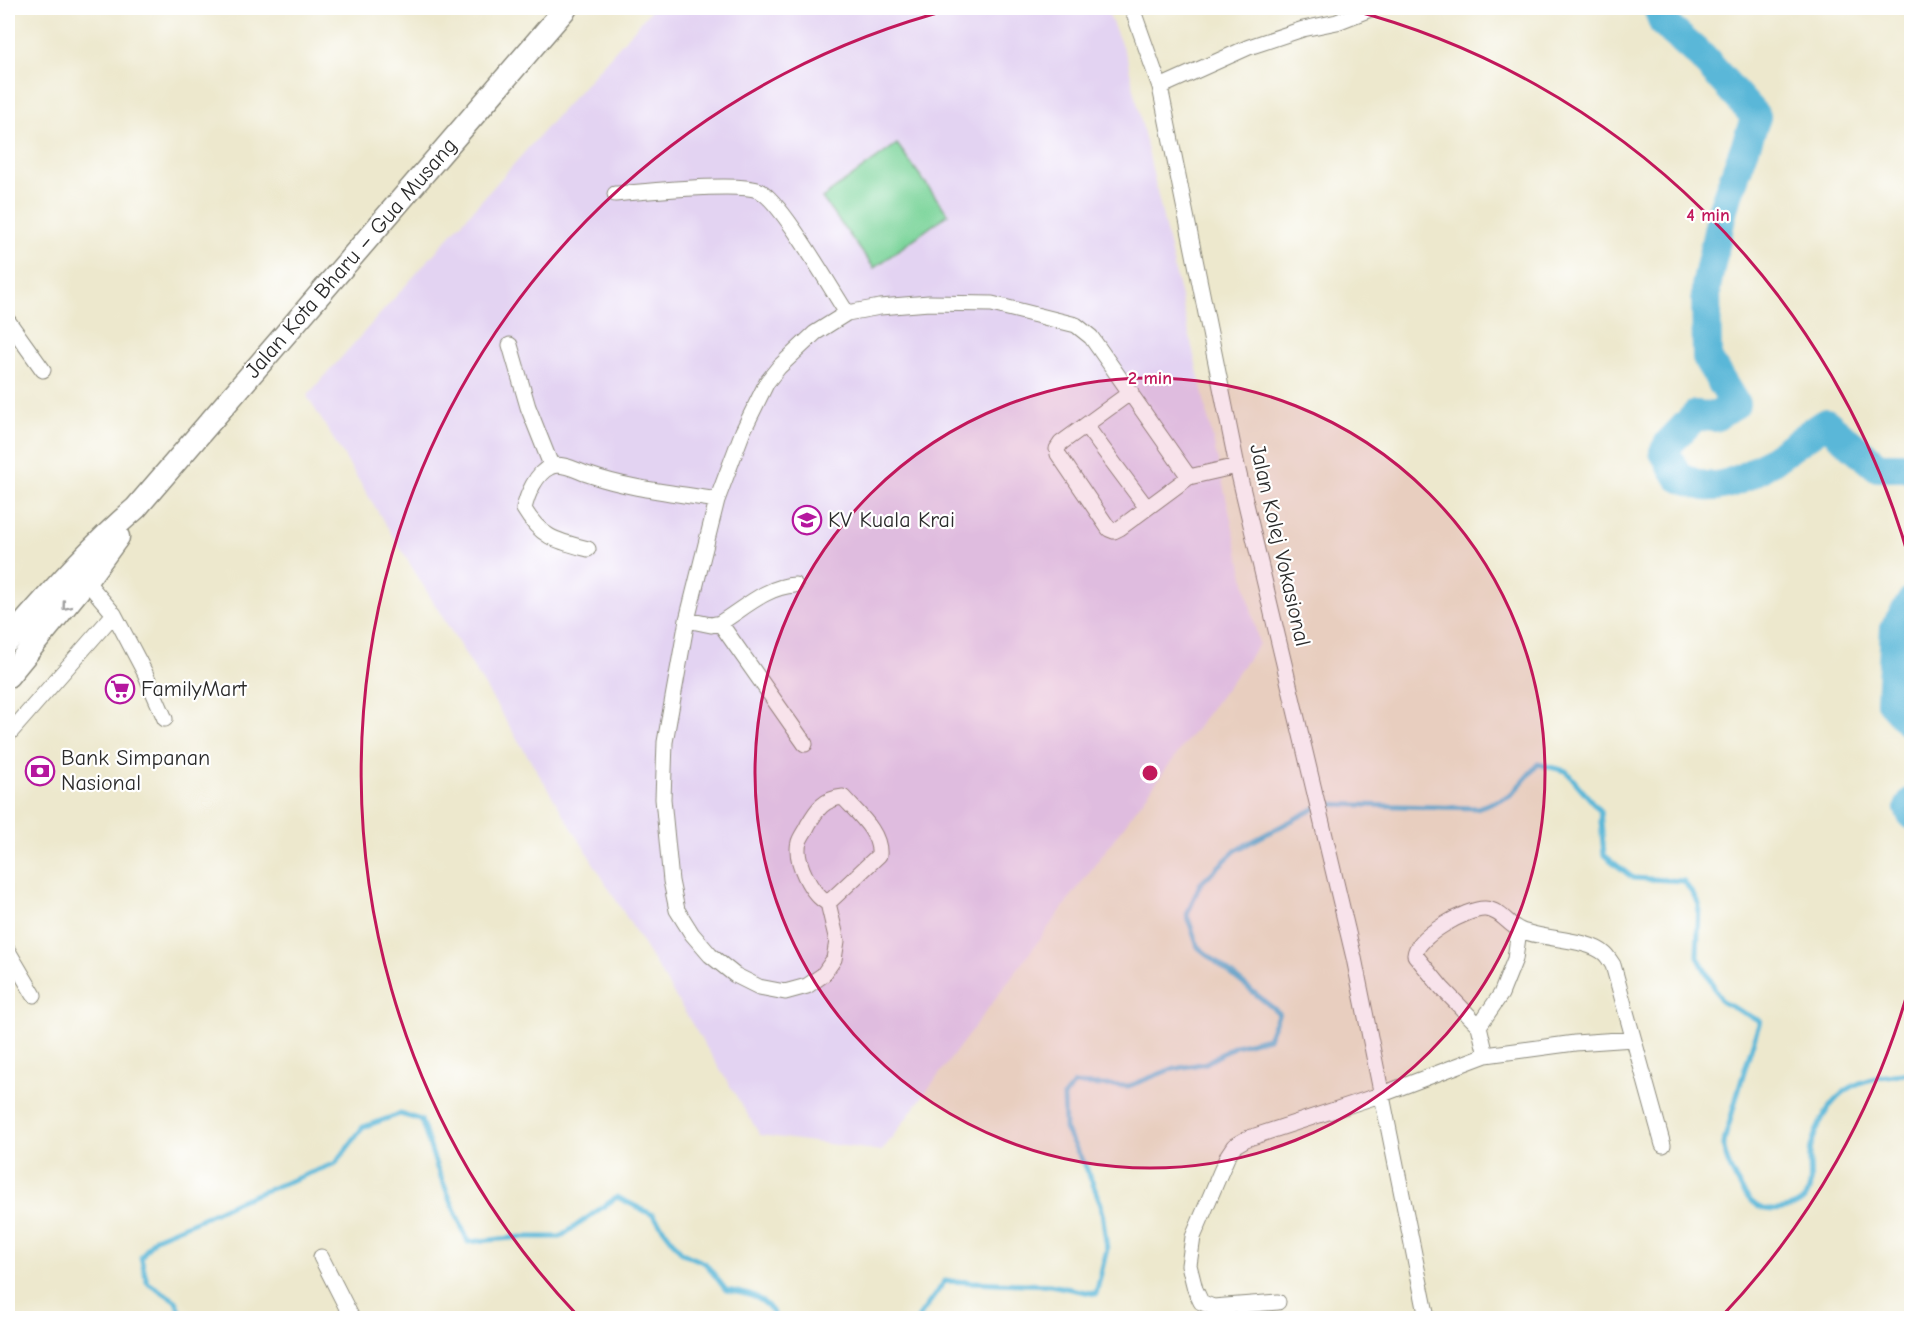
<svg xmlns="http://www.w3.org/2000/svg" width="1919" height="1326" viewBox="0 0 1919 1326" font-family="'Comic Neue',sans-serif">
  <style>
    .built { fill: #e3d3f2 }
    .green { fill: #7ad49a; stroke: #528062; stroke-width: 1.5 }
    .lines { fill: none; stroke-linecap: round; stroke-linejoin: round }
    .stream { stroke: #5ab7d8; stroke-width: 5 }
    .river { stroke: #5ab7d8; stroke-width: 30 }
    .minor-casing { stroke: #8c8a7c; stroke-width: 17 }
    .highway-casing { stroke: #8c8a7c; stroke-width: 25 }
    .minor { stroke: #fff; stroke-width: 15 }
    .highway { stroke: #fff; stroke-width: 22 }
    .oneway { stroke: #a0a0a0 }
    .ring { fill: none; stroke: #c2185b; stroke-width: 3 }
    .labels { text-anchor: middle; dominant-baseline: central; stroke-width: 4.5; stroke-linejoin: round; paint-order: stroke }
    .street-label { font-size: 22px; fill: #2b2b2b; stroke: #fff }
    .poi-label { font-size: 22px; fill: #2b2b2b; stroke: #fff; text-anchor: start }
    .centre { fill: #c2185b; stroke: #fff; stroke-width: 3 }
    .ring-label { font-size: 18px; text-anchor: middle; font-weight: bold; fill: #c2185b; stroke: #fff; stroke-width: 4.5; stroke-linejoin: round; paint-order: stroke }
  </style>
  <rect width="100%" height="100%" fill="#fff"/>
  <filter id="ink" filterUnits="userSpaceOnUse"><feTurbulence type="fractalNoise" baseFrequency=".0167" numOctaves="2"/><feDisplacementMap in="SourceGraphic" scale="12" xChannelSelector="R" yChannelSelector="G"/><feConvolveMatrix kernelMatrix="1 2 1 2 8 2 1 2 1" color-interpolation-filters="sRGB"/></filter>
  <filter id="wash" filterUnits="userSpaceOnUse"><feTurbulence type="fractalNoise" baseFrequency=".008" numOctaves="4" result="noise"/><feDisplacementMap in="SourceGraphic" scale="24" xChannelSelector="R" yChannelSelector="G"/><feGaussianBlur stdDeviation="1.35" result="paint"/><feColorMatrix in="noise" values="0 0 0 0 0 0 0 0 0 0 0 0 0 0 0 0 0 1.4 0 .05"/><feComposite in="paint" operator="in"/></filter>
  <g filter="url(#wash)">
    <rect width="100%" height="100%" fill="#ede8cd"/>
    <!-- built -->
    <path class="built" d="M653 8H1106L1127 58 1259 644 882 1151 760 1135 307 396Z"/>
    <!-- green -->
    <path class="green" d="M897 144 948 214 874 268 822 198Z"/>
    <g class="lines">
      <!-- stream -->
      <path class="stream" d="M183 1318 176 1301 147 1282 141 1257 155 1238 196 1221 236 1202 336 1163 363 1127 400 1114 421 1120 437 1168 468 1242 522 1237H560L617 1197 653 1215 682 1253 705 1263 726 1290C748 1294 765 1296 776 1318
        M918 1318 945 1281 1050 1285 1096 1294 1107 1249 1101 1204 1085 1165 1065 1129 1064 1096 1074 1084 1129 1086 1169 1070 1206 1063 1235 1046 1268 1038 1279 1013 1198 947 1187 915 1200 884 1236 850 1323 804 1477 808 1510 796 1538 764 1566 771 1600 811 1604 855 1633 878 1684 881 1699 904 1697 955 1722 1002 1760 1021C1749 1054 1739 1087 1730 1121 1728 1129 1723 1140 1724 1148 1726 1164 1743 1197 1757 1206 1768 1213 1790 1210 1801 1202 1815 1191 1809 1171 1810 1155 1810 1144 1816 1131 1821 1121 1841 1081 1871 1077 1912 1073"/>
      <!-- river -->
      <path class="river" d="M1658 8 1664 24 1702 57 1756 117 1723 208 1706 287 1707 358 1735 404 1715 417 1696 415 1669 443 1664 452 1679 477C1687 480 1697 485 1705 486 1745 490 1793 442 1826 423L1878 467H1912
        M1912 601 1895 628 1891 702 1912 725
        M1912 802 1909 808 1912 815"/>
    </g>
  </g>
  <g filter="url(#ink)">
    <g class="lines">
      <!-- minor casing -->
      <g class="minor-casing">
        <path id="minor" d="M1132 8 1160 87 1237 466 1354 958 1427 1318
          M1160 87 1249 47 1303 29 1337 22 1373 8
          M615 194C643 192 740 181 760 191 782 202 831 289 847 313
          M8 321 43 370
          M510 345 528 407 551 465
          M1131 392 1061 443 1057 449 1058 454 1109 529 1114 531 1120 528 1189 477 1237 466
          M1086 426 1147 508
          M588 549C557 541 541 538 524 509 527 495 536 473 550 467 561 461 579 472 590 475 630 489 675 493 717 500
          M86 581 114 614 145 673 165 719
          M687 620 711 625 720 623C743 609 767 586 795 585
          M720 623 805 744
          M8 735 114 614
          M828 903 879 855C881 832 858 814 843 797 824 799 817 809 808 825 806 830 801 836 799 842 794 860 811 895 828 903L837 941 834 959 823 975 807 986 785 992 759 987 735 975 710 955 692 934 677 910 671 881 663 799 665 742 687 620 717 500 743 431 767 382 779 367 815 333 847 313 880 307 929 303 992 304 1076 325 1091 337 1189 477
          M8 951 34 995
          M1479 1026 1442 988 1415 955C1416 937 1467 908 1485 909 1501 910 1507 924 1520 930 1542 940 1587 938 1605 954 1608 957 1611 962 1613 965L1663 1145
          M1486 1055 1479 1026 1501 994 1515 959 1519 930
          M321 1257 352 1318
          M1278 1302 1213 1307 1201 1302 1195 1289 1189 1265 1193 1237 1228 1155 1234 1146 1246 1139 1380 1095 1486 1055 1575 1043 1633 1039"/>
      </g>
      <!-- highway casing -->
      <g class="highway-casing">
        <path id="highway" d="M8 641C49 595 89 548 136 508L566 8
          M8 676 86 581 118 537"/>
      </g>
      <!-- minor -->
      <use href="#minor" class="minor"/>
      <!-- highway -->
      <use href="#highway" class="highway"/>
    </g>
    <!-- one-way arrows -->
    <defs><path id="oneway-chevron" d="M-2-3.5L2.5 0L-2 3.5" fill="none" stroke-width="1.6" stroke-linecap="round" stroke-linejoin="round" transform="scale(1.5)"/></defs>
    <use class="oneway" href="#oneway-chevron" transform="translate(66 606) rotate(130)"/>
  </g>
  <!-- distance rings -->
  <circle cx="1150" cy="773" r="395" fill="#c2185b" fill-opacity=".12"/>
  <g class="ring">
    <circle cx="1150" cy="773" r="395"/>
    <path d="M1910 984A789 789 0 0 1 1722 1316M578 1316A789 789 0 0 1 952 9M1348 9A789 789 0 0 1 1910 562"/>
  </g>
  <!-- icons -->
  <defs>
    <g id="university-ring" transform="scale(1.5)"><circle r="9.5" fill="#fff" stroke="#b5179e" stroke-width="1.5"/><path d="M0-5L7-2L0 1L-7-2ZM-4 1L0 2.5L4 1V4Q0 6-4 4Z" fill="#b5179e"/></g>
    <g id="supermarket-ring" transform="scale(1.5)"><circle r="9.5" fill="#fff" stroke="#b5179e" stroke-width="1.5"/><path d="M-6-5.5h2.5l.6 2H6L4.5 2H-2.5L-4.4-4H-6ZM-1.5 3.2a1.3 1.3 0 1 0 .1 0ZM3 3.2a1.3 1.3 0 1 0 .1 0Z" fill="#b5179e"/></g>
    <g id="bank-ring" transform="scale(1.5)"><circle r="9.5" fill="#fff" stroke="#b5179e" stroke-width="1.5"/><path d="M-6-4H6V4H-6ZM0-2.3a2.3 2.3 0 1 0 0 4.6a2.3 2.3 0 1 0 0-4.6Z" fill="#b5179e"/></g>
  </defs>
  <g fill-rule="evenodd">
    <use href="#university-ring" x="807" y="520"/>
    <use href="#supermarket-ring" x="120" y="689"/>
    <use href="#bank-ring" x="40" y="771"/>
  </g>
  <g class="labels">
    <!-- street labels -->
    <g class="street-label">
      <text transform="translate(351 258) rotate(-49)">Jalan Kota Bharu – Gua Musang</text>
      <text transform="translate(1280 545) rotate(77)">Jalan Kolej Vokasional</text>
    </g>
    <!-- poi labels -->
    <g class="poi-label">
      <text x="828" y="520">KV Kuala Krai</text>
      <text x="141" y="689">FamilyMart</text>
      <text x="61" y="758">Bank Simpanan<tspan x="61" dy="25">Nasional</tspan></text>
    </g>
  </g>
  <circle cx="1150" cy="773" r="9" class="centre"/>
  <g class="ring-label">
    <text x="1708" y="221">4 min</text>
    <text x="1150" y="384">2 min</text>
  </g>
  <!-- margin -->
  <rect width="1919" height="1326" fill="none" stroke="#fff" stroke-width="30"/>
</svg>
